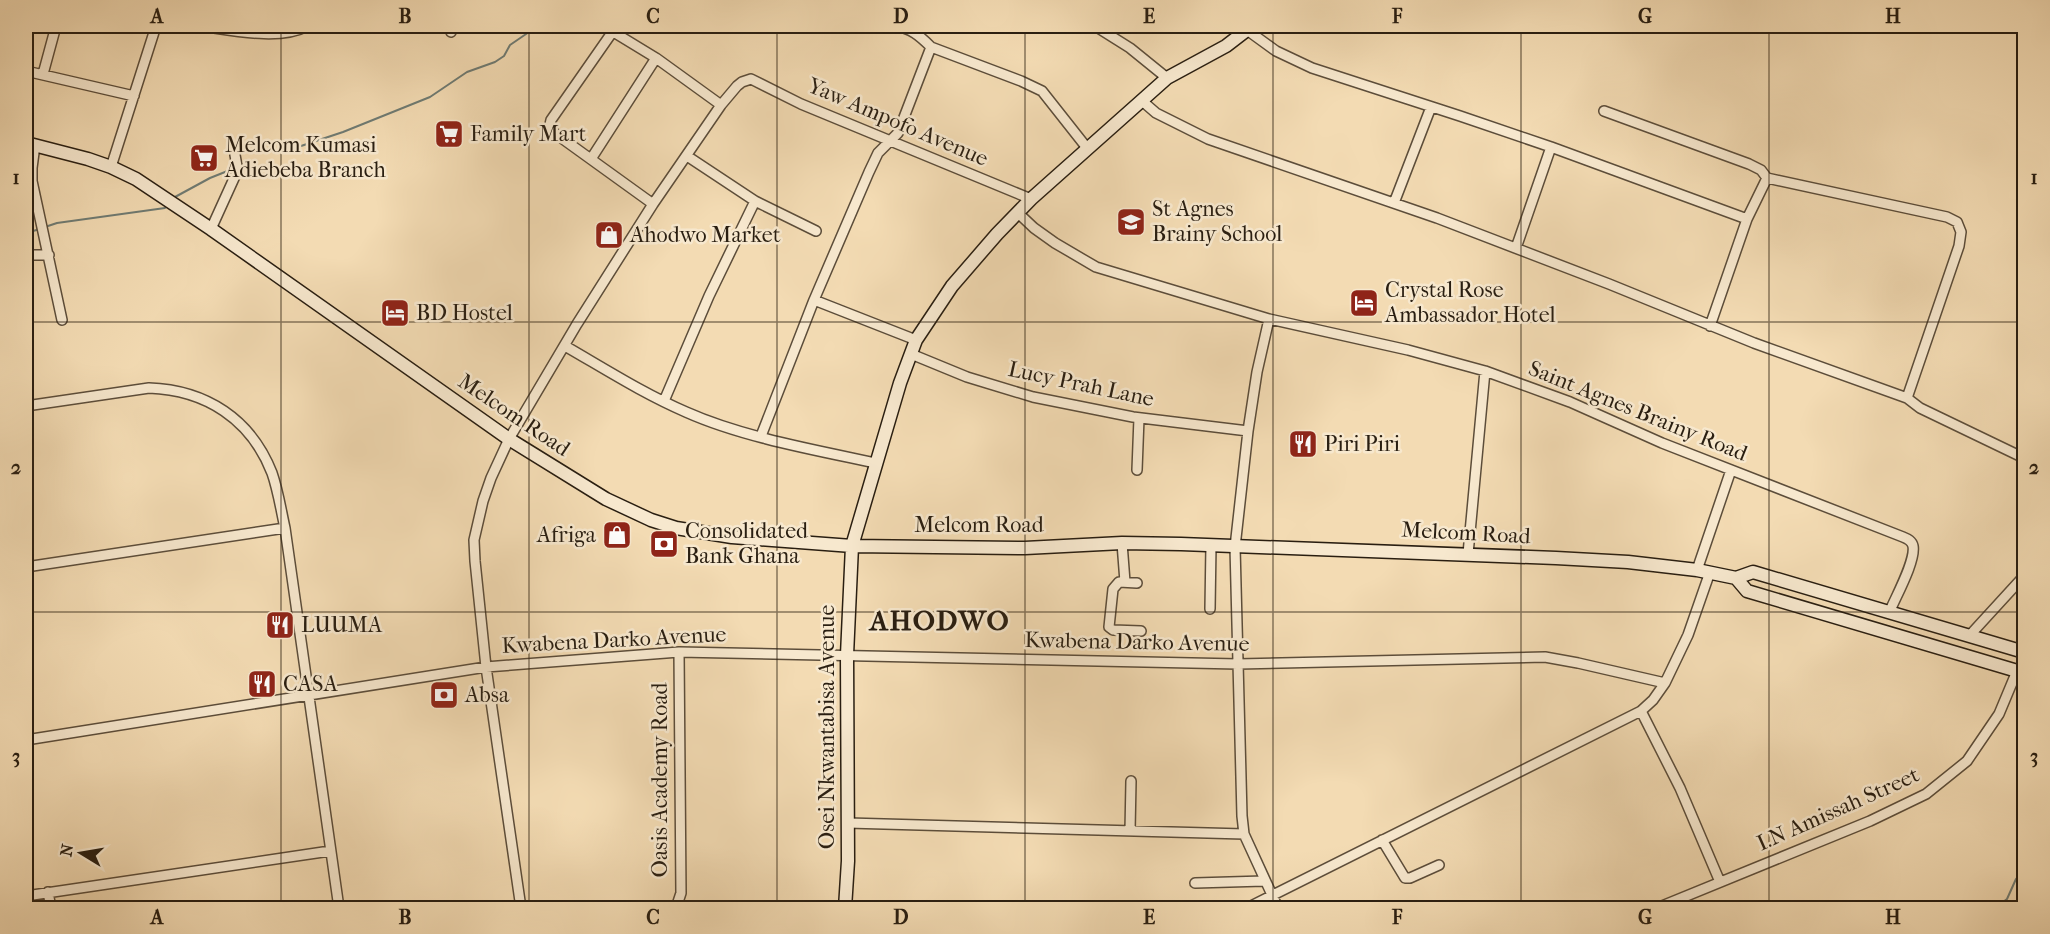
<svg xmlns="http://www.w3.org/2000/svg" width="2050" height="934" viewBox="0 0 2050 934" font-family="'IM FELL French Canon',serif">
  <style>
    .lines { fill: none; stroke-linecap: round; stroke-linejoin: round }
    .stream { stroke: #6f7b73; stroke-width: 2 }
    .street-casing { stroke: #5c4d3a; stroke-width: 12 }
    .secondary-casing { stroke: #291e11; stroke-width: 15 }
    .street { stroke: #f7e8ce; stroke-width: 9 }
    .secondary { stroke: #f7e8ce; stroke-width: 12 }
    .grid { fill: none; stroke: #291e11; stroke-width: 1.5; stroke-opacity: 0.55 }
    .labels { text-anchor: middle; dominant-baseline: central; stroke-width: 5; stroke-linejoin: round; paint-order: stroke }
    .street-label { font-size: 22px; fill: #291e11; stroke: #f7e8ce }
    .poi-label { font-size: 22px; fill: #291e11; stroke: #f7e8ce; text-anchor: start }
    .district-label { font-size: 28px; font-weight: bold; letter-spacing: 1.5px; fill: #291e11; stroke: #f7e8ce }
    .neatline { fill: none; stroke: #291e11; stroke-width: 2 }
    .grid-label { font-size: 20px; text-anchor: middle; font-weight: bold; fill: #291e11 }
  </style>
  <rect width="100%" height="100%" fill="#f3dbb3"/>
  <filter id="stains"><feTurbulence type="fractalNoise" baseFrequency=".00333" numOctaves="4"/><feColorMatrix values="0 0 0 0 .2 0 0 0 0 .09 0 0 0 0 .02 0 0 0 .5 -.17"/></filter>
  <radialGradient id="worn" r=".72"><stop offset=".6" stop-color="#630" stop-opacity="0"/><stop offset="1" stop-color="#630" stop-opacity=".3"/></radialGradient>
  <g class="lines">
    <!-- stream -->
    <path class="stream" d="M295 148 343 132 430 97 467 72 495 62 504 56 510 45 529 32 534 26
      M175 197 210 178 230 170
      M45 227 57 223 165 208
      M26 233 40 229
      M1995 908 2007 899 2016 879 2024 869"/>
    <!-- street casing -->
    <g class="street-casing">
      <path id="street" d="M201 26C231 30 280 41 307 26
        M449 26 451 32
        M895 26C911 28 920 36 931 47
        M1095 26 1130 48 1167 78
        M1247 30 1276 51 1312 68 1460 116 1551 147
        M26 71 134 96
        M43 74 56 26
        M1141 100 1156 113 1208 139 1437 218 1609 284 1754 343 1907 398 1920 408 2024 458
        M1604 111 1749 164 1761 170 1767 178 1947 217 1957 222 1961 232 1959 246 1907 398
        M35 145 32 168V181L62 320
        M591 159 656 58
        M111 167 156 26
        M755 201 816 231
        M1394 203 1431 107
        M653 204 549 129 551 120 611 34 615 33 656 58 721 105
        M1018 213 1034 228 1055 243 1096 267 1269 319 1257 372 1248 431 1235 547 1242 816 1244 834 1278 908
        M211 229 236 174 237 166 235 155
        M1516 248 1551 147 1747 219
        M26 255H49
        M814 300 916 340
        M1269 319 1408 350 1485 371 1570 402 1662 443 1903 537C1908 539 1912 541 1913 546 1916 561 1895 598 1889 613
        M1710 326 1747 219 1767 178
        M565 346C605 369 644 394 686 412 742 437 815 450 876 463
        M911 354 967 377 1033 397 1133 417 1248 431
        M664 401 709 296 755 201 687 156
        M26 406 149 388C206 390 251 419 272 473 278 490 281 510 285 528L339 908
        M761 436 814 300 869 172 878 153 898 133 931 47 1021 81 1042 91 1087 148
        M1137 470 1139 418
        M1122 543 1125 582
        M1468 554 1485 371
        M26 567 285 528
        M1697 570 1731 470
        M1137 583 1119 582 1113 589 1109 627 1113 630 1141 631
        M1210 609 1211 545
        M1970 635 2024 576
        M1641 711 1680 788 1720 882
        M26 740 486 667 679 652 1238 664 1545 657 1578 663 1665 683 1688 635 1710 572
        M848 823 1244 834
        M1130 831 1131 781
        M1382 840 1405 878H1410L1439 865
        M1195 883 1264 881
        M48 892 51 908
        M26 896 330 851
        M521 908 486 667 475 561 474 540 483 501 491 478 509 439 577 324 653 204 721 105 737 86 742 82 751 79 801 104 1031 199
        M676 908 681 893 679 652
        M1247 908 1641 711 1653 700 1665 683
        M1657 908 1870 821 1926 794 1967 761 1999 714 2017 671"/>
    </g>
    <!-- secondary casing -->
    <g class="secondary-casing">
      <path id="secondary" d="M26 143 88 159 111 167 136 179 211 229 509 439 606 499 651 520 676 528 732 537 852 546 1025 548 1122 543 1181 544 1556 558 1628 562 1697 570 1736 578 1747 591 2024 673
        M1736 578 1753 572 2024 652
        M845 908 848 861 847 655 852 546 900 383 916 340 952 286 997 234 1031 199 1167 78 1226 46 1252 26"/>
    </g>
    <!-- street -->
    <use href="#street" class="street"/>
    <!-- secondary -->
    <use href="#secondary" class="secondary"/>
  </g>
  <!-- grid -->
  <path class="grid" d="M281 26V908M529 26V908M777 26V908M1025 26V908M1273 26V908M1521 26V908M1769 26V908M26 322H2024M26 612H2024"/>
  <!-- icons -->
  <defs>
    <g id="supermarket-square" transform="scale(1.5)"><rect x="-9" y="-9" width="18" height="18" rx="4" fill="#8f2418" stroke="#f7e8ce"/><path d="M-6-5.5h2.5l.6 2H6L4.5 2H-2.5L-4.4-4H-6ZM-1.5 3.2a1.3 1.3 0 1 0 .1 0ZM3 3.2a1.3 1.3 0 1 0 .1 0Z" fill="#fff"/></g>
    <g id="school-square" transform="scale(1.5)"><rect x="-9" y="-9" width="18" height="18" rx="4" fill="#8f2418" stroke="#f7e8ce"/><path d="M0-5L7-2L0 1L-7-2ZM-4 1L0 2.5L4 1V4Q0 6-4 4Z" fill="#fff"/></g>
    <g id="shop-square" transform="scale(1.5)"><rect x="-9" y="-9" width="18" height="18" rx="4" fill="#8f2418" stroke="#f7e8ce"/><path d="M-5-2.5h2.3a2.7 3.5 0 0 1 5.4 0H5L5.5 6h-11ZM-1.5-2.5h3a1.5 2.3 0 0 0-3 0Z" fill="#fff"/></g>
    <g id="hotel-square" transform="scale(1.5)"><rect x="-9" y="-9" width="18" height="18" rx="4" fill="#8f2418" stroke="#f7e8ce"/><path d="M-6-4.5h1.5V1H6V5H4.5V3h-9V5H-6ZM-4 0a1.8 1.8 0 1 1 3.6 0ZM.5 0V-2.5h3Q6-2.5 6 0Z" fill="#fff"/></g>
    <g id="restaurant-square" transform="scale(1.5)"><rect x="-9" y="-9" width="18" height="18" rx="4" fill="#8f2418" stroke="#f7e8ce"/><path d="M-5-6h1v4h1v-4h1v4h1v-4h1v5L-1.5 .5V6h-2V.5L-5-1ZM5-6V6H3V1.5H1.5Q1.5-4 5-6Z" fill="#fff"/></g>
    <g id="bank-square" transform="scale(1.5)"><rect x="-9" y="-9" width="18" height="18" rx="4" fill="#8f2418" stroke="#f7e8ce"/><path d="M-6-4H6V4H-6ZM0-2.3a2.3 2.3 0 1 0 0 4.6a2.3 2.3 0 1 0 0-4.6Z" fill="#fff"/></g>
  </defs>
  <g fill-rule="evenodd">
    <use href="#supermarket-square" x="449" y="134"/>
    <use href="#supermarket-square" x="204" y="158"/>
    <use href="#school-square" x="1131" y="222"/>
    <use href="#shop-square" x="609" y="235"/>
    <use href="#hotel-square" x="1364" y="303"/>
    <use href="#hotel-square" x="395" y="313"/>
    <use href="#restaurant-square" x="1303" y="444"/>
    <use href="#shop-square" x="617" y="535"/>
    <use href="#bank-square" x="664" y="544"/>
    <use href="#restaurant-square" x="280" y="625"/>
    <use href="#restaurant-square" x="262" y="684"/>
    <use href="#bank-square" x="444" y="695"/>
  </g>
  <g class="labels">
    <!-- street labels -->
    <g class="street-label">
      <text transform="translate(898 122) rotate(23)">Yaw Ampofo Avenue</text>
      <text transform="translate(1081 384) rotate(12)">Lucy Prah Lane</text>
      <text transform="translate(1638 411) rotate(22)">Saint Agnes Brainy Road</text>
      <text transform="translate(514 415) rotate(34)">Melcom Road</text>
      <text x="979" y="525">Melcom Road</text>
      <text transform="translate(1466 533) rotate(3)">Melcom Road</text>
      <text transform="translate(614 640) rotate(-3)">Kwabena Darko Avenue</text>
      <text transform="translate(1137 642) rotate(1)">Kwabena Darko Avenue</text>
      <text transform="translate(827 727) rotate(-90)">Osei Nkwantabisa Avenue</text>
      <text transform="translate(660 780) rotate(-90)">Oasis Academy Road</text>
      <text transform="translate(1838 809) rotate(-24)">I.N Amissah Street</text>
    </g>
    <!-- poi labels -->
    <g class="poi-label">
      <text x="470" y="134">Family Mart</text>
      <text x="225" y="145">Melcom Kumasi<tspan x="225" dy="25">Adiebeba Branch</tspan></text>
      <text x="1152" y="209">St Agnes<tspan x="1152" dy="25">Brainy School</tspan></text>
      <text x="630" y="235">Ahodwo Market</text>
      <text x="1385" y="290">Crystal Rose<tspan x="1385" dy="25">Ambassador Hotel</tspan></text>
      <text x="416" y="313">BD Hostel</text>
      <text x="1324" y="444">Piri Piri</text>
      <text x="685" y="531">Consolidated<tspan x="685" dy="25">Bank Ghana</tspan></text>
      <text x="596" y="535" text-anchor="end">Afriga</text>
      <text x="301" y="625">LUUMA</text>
      <text x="283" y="684">CASA</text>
      <text x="465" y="695">Absa</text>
    </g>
    <!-- district labels -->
    <g class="district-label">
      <text x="940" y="620">AHODWO</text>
    </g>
  </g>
  <!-- margin -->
  <rect width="2050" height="934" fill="none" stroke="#f3dbb3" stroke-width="66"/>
  <!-- north arrow -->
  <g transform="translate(81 853) rotate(281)" stroke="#f7e8ce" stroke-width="4.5" paint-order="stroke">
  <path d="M0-4.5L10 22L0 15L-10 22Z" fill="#291e11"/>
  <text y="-9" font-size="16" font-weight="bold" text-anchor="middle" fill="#291e11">N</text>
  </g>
  <rect x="33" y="33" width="1984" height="868" class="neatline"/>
  <g class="grid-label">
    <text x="157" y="23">A</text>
    <text x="405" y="23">B</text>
    <text x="653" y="23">C</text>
    <text x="901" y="23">D</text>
    <text x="1149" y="23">E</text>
    <text x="1397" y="23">F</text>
    <text x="1645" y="23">G</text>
    <text x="1893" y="23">H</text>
    <text x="16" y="184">1</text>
    <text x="2034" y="184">1</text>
    <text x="16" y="474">2</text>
    <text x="2034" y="474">2</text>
    <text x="16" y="763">3</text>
    <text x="2034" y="763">3</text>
    <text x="157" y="924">A</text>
    <text x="405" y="924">B</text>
    <text x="653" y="924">C</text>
    <text x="901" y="924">D</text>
    <text x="1149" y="924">E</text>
    <text x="1397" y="924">F</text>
    <text x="1645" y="924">G</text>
    <text x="1893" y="924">H</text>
  </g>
  <rect width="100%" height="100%" filter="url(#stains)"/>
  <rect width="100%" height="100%" fill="url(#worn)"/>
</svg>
